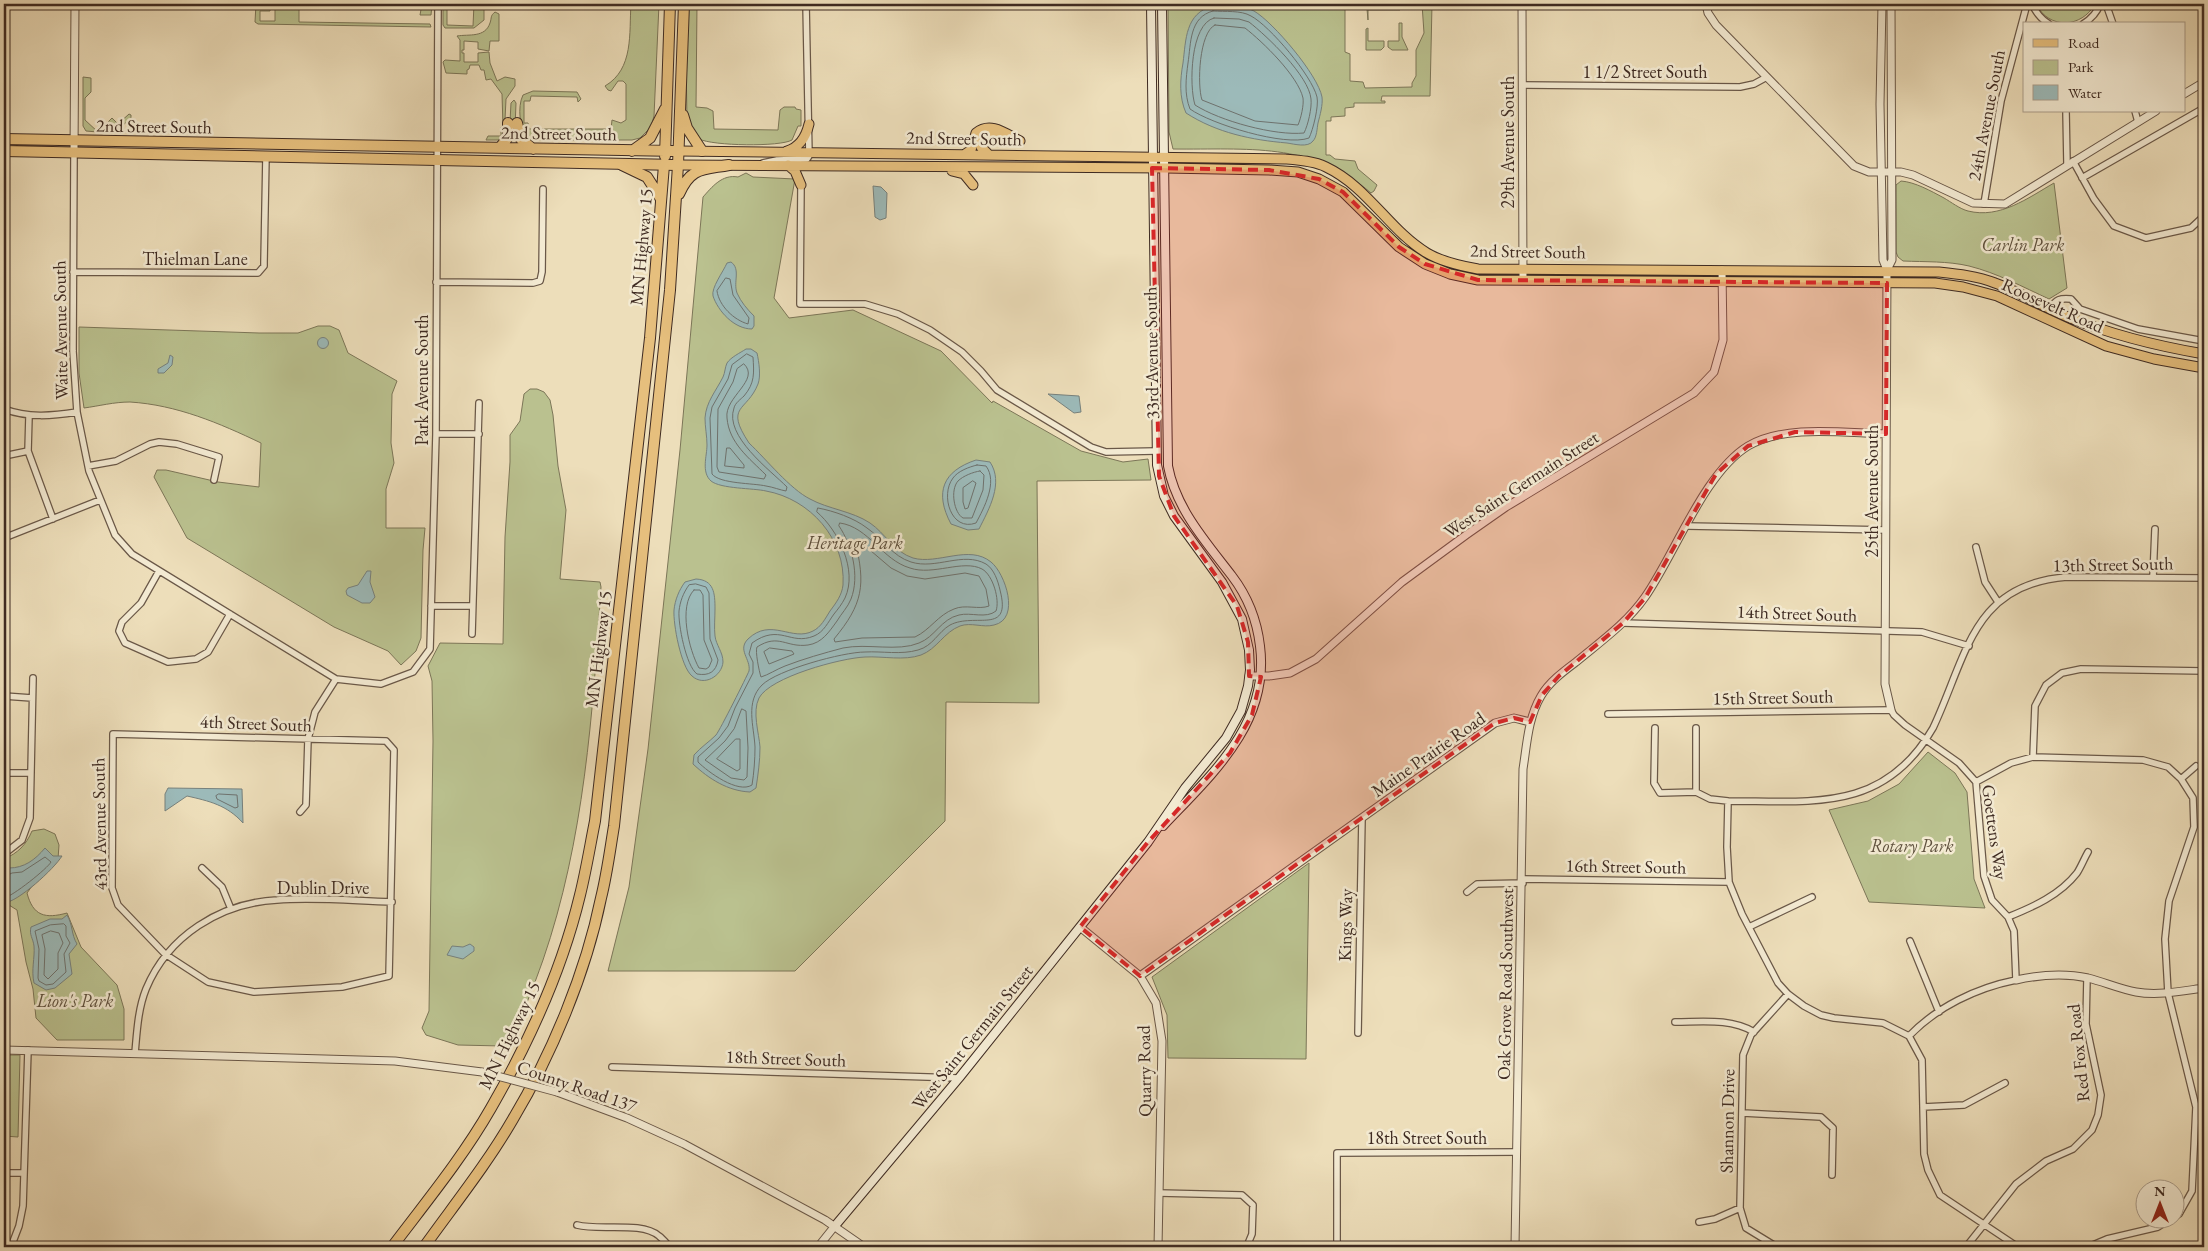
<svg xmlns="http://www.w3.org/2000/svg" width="2208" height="1251" viewBox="0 0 2208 1251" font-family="'EB Garamond',serif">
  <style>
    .green { fill: #bac18f; stroke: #7c7658 }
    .water { fill: #9cbab9; stroke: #77817d }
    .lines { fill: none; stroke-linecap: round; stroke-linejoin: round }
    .shore { stroke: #6e726e; stroke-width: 1 }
    .minor-casing { stroke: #6a5848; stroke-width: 8 }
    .tertiary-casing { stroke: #6a5848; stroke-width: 9 }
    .secondary-casing { stroke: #3f2b22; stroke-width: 10 }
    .primary-casing { stroke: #3f2b22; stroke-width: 11 }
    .trunk-casing { stroke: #3f2b22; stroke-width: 12 }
    .motorway-casing { stroke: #3f2b22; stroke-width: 12 }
    .minor { stroke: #f3ead2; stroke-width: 5.5 }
    .tertiary { stroke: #f3ead2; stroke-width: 7 }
    .secondary { stroke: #f3ead2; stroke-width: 8 }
    .primary { stroke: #e6bf7d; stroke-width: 9 }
    .trunk { stroke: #e6bf7d; stroke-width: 10 }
    .motorway { stroke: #e6bf7d; stroke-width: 10 }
    .tertiary-bridge-casing { stroke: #6a5848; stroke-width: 9; stroke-linecap: butt }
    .tertiary-bridge { stroke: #f3ead2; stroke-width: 7 }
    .marked { fill: #d62828; fill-opacity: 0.2; stroke: #d62828; stroke-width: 4; stroke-dasharray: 10 6; stroke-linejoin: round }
    .labels { text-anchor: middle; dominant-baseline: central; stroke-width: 5; stroke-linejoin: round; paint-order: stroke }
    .street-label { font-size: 18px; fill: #3f2b22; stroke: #f3ead2 }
    .park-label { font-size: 18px; font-style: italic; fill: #5e503d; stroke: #f3ead2 }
  </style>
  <rect width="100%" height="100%" fill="#eddeba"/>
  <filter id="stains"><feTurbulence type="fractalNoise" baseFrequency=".004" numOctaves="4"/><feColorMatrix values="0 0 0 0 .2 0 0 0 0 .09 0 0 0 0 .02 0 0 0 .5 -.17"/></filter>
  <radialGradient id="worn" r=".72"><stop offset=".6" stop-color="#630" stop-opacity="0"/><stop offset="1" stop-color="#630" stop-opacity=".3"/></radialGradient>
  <!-- green -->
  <path class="green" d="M256 4H270V11H260V21H275V4H299V22L430 24 431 27 258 24 255 22Z
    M422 4H432L431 15H420Z
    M443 4H447V25L473 26 474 4 484 5V20L474 28H445L443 25Z
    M631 4H659L654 116 650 131 648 130 640 138 632 140H527C520 129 517 107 523 95L533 91 577 92 581 99 578 102 577 97 531 96 530 101H524V123H528L529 129H611L612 120 621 123 626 120V84L623 81H618L611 91 608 90 605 86C634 69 629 33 631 4Z
    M688 4H697L696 107 707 108 713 111 714 129 778 130 780 110 784 107H795L796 109 801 110V126H798L792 140C780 147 713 146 699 139L687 119 686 61Z
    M1168 4H1350V9H1345V52L1350 54V81L1363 82 1365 88 1412 87V83L1416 76V50L1424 33 1422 4H1432L1430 96H1382L1381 101H1385V103H1354V107L1345 108V116L1331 117V121H1326V155H1330L1335 159 1355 161 1358 169 1377 185 1374 191 1371 193C1311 141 1248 150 1173 149L1169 132Z
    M1359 4H1402L1400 10H1368V20L1367 9H1360Z
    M2036 4H2095C2082 28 2049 30 2036 4Z
    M495 12 499 14V41H490L489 51 478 49V42L464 41V50H462V53H464V62H478V53L489 52 490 63 497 81 505 77 515 79V86L506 99 504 140H486L488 136H501V127H503L502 94 491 79 486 80 484 70H481L479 65H470L469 69 467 70V74L446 73 443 62 445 60 460 61V40L457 36C469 34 485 38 490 23 492 17 490 16 495 12Z
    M1399 23H1402V37L1408 50H1392L1388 47V41H1399Z
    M1368 28V41H1384V47L1381 50H1366V29Z
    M83 77 91 78V92L85 98V120L98 132 86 131 83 126Z
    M514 100 516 103 515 128 519 140H509L511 103Z
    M129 114 131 115V118L122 126H108L106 124 112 118 118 124Z
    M746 173 753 177 795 179 774 298 789 318 853 310 941 351 992 403 993 401 1081 451 1123 462 1148 459 1151 480 1037 481 1039 703 946 702 945 821 795 971H608L629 887 648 749 680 450 703 197C712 187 722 174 738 177Z
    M1901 181C1915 182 1931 191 1944 198 1951 202 1960 209 1968 211 2000 219 2028 198 2054 183L2067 288 2049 299C2023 287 1997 273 1969 266 1948 261 1925 262 1903 261L1898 257 1896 252V185Z
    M318 326H330L339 330 348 353 397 381 392 394 391 443 394 463 386 489V528H425L423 550 421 638 416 651 401 665 388 651 334 627 187 538 154 477 157 470H166L218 482 259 487 261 443C219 423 177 405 130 402 114 402 99 406 84 408L79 373V327L259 333H298Z
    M530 389H537L544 392 550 400 553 415 558 466 566 510 560 579 600 582 601 587C593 713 584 841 543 960 533 988 522 1018 507 1043L502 1046 458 1045 426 1035 422 1028 429 1011 433 741 432 681 428 666 440 643 503 644 505 537 510 462V435L520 421 524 394Z
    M1928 752 1955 773 1967 792 1974 879 1985 908 1869 902 1829 810 1868 801 1899 784Z
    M44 829 55 834 59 845 58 859 40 875 27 893C33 916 45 919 67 913L81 947 117 985 124 1009V1040H57L36 1018 33 989 26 962 17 910 4 902V859C18 853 26 845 32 831Z
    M1309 863 1306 1059 1168 1058 1167 1015 1152 977Z
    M4 1055H20L18 1137 4 1136Z"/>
  <!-- water -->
  <path class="water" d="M1213 6C1226 7 1243 5 1254 11 1273 22 1318 75 1322 97 1323 105 1320 115 1318 123 1317 128 1317 137 1313 141 1308 148 1294 144 1287 143 1252 140 1217 133 1186 113 1179 97 1180 80 1183 63 1186 40 1185 13 1213 6Z
    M873 186 881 187 887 193 886 218 880 220 875 217Z
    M731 262C741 269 733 282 737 293 741 302 747 309 754 316V326L752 329C734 329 718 311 713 296 711 288 723 272 727 263Z
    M317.5 343a5.5 5.5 0 1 1 11 0a5.5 5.5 0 1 1-11 0Z
    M746 349H751L757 353C759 362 761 376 758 384 747 412 724 405 749 443 766 459 790 489 810 499 828 509 852 511 870 523 885 533 894 552 913 558 938 565 969 544 991 562 1005 573 1021 619 994 625 983 628 971 622 960 626 944 632 937 649 921 655 904 661 883 656 865 657 841 658 770 677 759 698 752 712 759 733 760 747 760 761 758 775 756 788L750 792C728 791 709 779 693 764L694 755C701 747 709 742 716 735 720 730 747 676 749 671 751 659 737 650 748 639 771 617 792 642 813 631 821 627 825 619 830 611 836 603 842 595 843 585 846 539 810 499 766 491 753 488 721 489 711 481 701 472 707 456 707 445 707 436 705 427 705 418 706 402 716 391 723 377 725 373 725 367 727 363 731 357 740 353 746 349Z
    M170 355 173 357 172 365 164 373H158V369L168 363Z
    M1048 394 1079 396 1081 412 1074 413Z
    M976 460 990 462C1004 483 989 509 979 529L968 530 951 524C934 492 943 471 976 460Z
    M367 571H371L370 582 375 597 370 603H362L347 595 346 591 348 588 358 585Z
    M696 579C714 580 715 593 715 609 715 618 714 628 715 636 716 645 723 652 723 662 722 676 704 687 692 676 681 667 673 624 674 610 675 600 679 590 685 582Z
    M168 788 242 789 243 823C227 805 209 801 187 796L165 811V794Z
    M45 848 53 856H62C54 869 18 902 4 903V875L9 868C24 868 35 860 45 848Z
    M67 915C73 925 71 934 77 944L69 954 72 974 55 988 46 990 34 983C31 970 35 958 34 946 33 938 29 935 31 927L50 919H62Z
    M470 944 474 947V951L463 959 447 955 452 946 463 947Z"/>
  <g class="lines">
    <!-- shore -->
    <path class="shore" d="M1213 11C1225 12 1241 10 1251 16 1270 26 1312 76 1317 97 1319 106 1313 130 1309 138 1285 147 1211 124 1190 109 1184 94 1186 78 1188 63 1191 44 1189 17 1213 11Z
      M1214 18 1239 19 1249 22C1267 36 1309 76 1311 99 1312 108 1308 125 1304 133 1275 136 1220 121 1195 105 1189 86 1190 24 1214 18Z
      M1215 25 1245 28C1263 42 1298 76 1303 98 1304 105 1301 118 1298 125L1255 121 1202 100C1197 85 1199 32 1215 25Z
      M726 278 730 279 733 295 749 318 748 324C734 320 719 306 717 291Z
      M747 354 753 357C754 373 755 383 744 396 741 399 735 403 734 408 724 436 770 470 787 487L786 491C780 490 773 487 766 486 753 483 720 484 712 474L710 418 712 407 728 379 732 365Z
      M744 364C761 380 724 397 727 418 729 443 749 458 766 475L764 479 719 472 717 467 718 409 733 382 737 369Z
      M727 448H730L744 465V468L725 466Z
      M977 465 986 466C998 482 984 508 976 523 951 532 940 495 953 478 958 471 969 467 977 465Z
      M980 471 984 475 983 490 972 518H963C954 513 950 490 958 481 963 476 973 472 980 471Z
      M973 481 976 483 968 508 965 509 963 502V488Z
      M818 508C834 511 854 518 867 528 883 539 892 556 911 562 936 570 963 551 986 564 994 569 998 581 1000 590 1012 636 975 612 950 625 938 632 933 646 918 650 901 655 882 651 865 652 843 652 777 670 762 685 745 702 754 726 755 747 755 759 754 773 752 785 738 794 708 772 698 762V757L719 738 728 726 735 708 753 673V662L749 654 752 643C780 623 790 646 814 636 824 632 828 622 834 614 838 609 842 604 845 598 858 570 838 530 817 512Z
      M840 523C869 527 882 560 910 568 933 576 963 559 982 569 993 575 1000 600 996 611 986 619 971 612 959 615 941 619 935 637 919 643 898 652 867 643 843 648 824 653 803 659 785 666 777 669 768 675 761 677 759 671 755 651 757 647 779 633 786 648 808 645 822 643 829 632 837 621 841 614 848 607 851 599 860 576 852 545 839 526Z
      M857 539 891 568 907 576 925 579 965 573 979 576 986 589 989 606C979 610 965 604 954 609 938 615 930 630 915 637L862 638 835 642 834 639C863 604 866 585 855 541Z
      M696 584 706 587 709 593 710 639 718 660C716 672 709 676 697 674 686 666 678 624 679 611 680 602 683 593 689 585Z
      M694 590H700L703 595 704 640 712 660 709 667 706 669 699 668C689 650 678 606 694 590Z
      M770 648 792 651 794 654 769 664 764 652Z
      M742 709 746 711 748 748 747 777 744 780 731 778 705 760 725 741 734 729Z
      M736 739H740V769L737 771 717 759Z
      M219 794 237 795 238 807 235 808 217 799 216 796Z
      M4 877 12 873 22 872 45 857 51 862C48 868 12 897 4 898
      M64 924 66 926V936L70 943 64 954 66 972 53 984 46 985 39 981 38 978 39 949 35 931 50 925Z
      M51 931 59 933 63 943 58 953V969L48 979 44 975 45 949 42 935Z"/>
    <!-- minor casing -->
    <g class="minor-casing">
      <path id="minor" d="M2032 4C2036 13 2041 19 2049 24
        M2106 4 2113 24
        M2083 24C2091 19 2097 13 2100 4
        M1522 85 1740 87 1754 84 1765 78
        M2066 111 2067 164
        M2135 111 2138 122
        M74 153 73 351 77 412 89 471 115 535 132 554 336 679 381 684 413 672 430 649 436 434 438 4
        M2073 161 2094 199 2114 226 2146 238 2191 228 2204 216
        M763 163 777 160 807 159 809 156 806 4
        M2082 178 2204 108
        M801 185 800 304H865L898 314 930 330 962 352 981 371 997 390 1091 447 1106 452 1156 451
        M1984 204 2001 101 2027 4
        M73 272 258 273 264 266V262L266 156
        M436 282 533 283 540 281 542 272 543 189
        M2050 309C2056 299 2060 298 2071 299L2080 309 2138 329 2204 341
        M4 409C28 418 52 416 77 412
        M29 416 28 451 53 519
        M436 434H479
        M4 456 28 451
        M88 466 116 461 150 444 159 442 177 444 219 457 214 480
        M1687 526 1886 530
        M4 538 100 500
        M1976 547 1985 582 1998 602
        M159 571 141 603 122 622 119 631 125 643 168 662 196 659 208 652 230 614
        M2153 577 2155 529
        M431 606H472
        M1623 623 1922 632 1969 646
        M472 634 479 403
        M4 696 32 698
        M1608 714 1891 710 1894 715 1905 725 1959 763 1976 782 1984 876 1992 900 2008 917 2014 931 2016 980C1976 988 1937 1007 1909 1036
        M1655 728 1654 783 1660 793 1696 792 1710 799 1728 801
        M113 734 386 741 394 750 389 976 342 987 254 992 208 982 165 954 118 905 112 888Z
        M2033 757 2035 706 2046 685 2062 673 2081 669 2204 671
        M4 773H30
        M2181 779 2196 766
        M1976 782 2011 763 2033 757 2143 760 2168 767 2181 779 2193 798 2194 827 2169 901 2165 939 2168 993 2196 1107 2192 1191 2179 1214 2176 1216
        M1696 792V728
        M300 812 306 805 308 739 315 712 336 679
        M4 854 22 840 30 818 33 678
        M202 868 222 887 231 909
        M1523 879 1729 882
        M1467 892 1477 884 1523 883
        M2008 917C2033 907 2060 895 2077 873 2081 867 2084 859 2088 852
        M1749 927 1812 897
        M1910 941 1939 1012
        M1675 1022C1702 1022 1730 1018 1754 1032
        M1358 1033 1362 818
        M1909 1036 1883 1023 1834 1018 1821 1015 1804 1006 1788 994 1778 983 1742 914 1729 882 1727 847 1728 801C1812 801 1884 813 1933 728 1967 656 1972 584 2067 577L2204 578
        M1909 1036 1922 1060 1924 1154 1928 1170 1940 1195 2018 1247
        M135 1053C137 1031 138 1009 146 989 168 936 220 903 277 900 315 897 354 901 392 902
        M612 1067 959 1078
        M1923 1107 1964 1105 2005 1083
        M1743 1113 1821 1117 1833 1128 1832 1175
        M4 1173H24
        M1159 1193 1242 1195 1253 1205 1252 1234 1247 1246
        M1699 1222 1715 1219 1740 1208
        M577 1225C600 1231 641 1221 659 1236 663 1239 667 1244 670 1247
        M11 1247 19 1226 23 1206 28 1050
        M1402 1247H1337V1153L1517 1152
        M1777 1247 1746 1228 1740 1208 1743 1055 1751 1035 1788 994
        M1966 1247 2016 1184 2046 1161 2073 1149 2092 1130 2098 1115 2101 1095 2086 1024 2087 978
        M2088 1247 2107 1239 2158 1227 2172 1218"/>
    </g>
    <!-- tertiary casing -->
    <g class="tertiary-casing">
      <path id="tertiary" d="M1522 4 1523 280
        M1706 4 1708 13 1716 25 1854 166 1869 172H1901L1913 175 1973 203 2005 204 2156 111
        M1882 4 1880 104 1883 260 1887 270 1885 684 1891 710
        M2184 94 2204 82
        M74 153 75 4
        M1887 270 1892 260 1891 4
        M1249 676H1269L1290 673 1316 659 1402 582 1466 535 1506 507 1694 393 1714 372 1723 340 1722 270
        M1080 927 1140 976 1156 1003 1162 1041 1158 1247
        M1140 976 1495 723 1514 718 1530 722
        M2016 980C2039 975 2065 973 2088 978 2104 982 2120 989 2136 992 2158 996 2182 991 2204 988
        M4 1050 395 1061 482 1072
        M557 1092 627 1118 684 1144 825 1220 864 1247
        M818 1247 834 1227
        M1515 1247 1523 769C1527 744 1528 718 1541 696 1549 682 1564 671 1576 662 1600 642 1627 623 1645 597 1675 554 1704 473 1748 446 1785 424 1844 433 1886 434"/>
    </g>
    <!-- secondary casing -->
    <g class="secondary-casing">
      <path id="secondary" d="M1162 4 1168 466C1176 509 1206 542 1232 576 1248 597 1257 620 1260 646 1270 724 1211 775 1163 826
        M834 1227 959 1078 1148 842 1185 788 1226 738 1241 711 1248 686 1250 670 1249 650 1242 619 1222 582 1174 516 1164 496 1157 465 1151 4"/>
    </g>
    <!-- primary casing -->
    <g class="primary-casing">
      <path id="primary" d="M679 151 1285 159C1298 160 1314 161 1326 167 1368 187 1389 230 1427 253 1442 262 1461 266 1478 269L1939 272C1958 274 1977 276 1995 283 2020 292 2043 307 2068 317 2112 335 2157 346 2204 354
        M787 151C800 147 806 137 809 124
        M965 154 971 150 976 133C991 121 1006 134 1020 141
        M988 154 981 147 983 136 990 134 1004 140
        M678 165 1165 168 1269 170 1298 172 1319 179 1343 192 1399 247 1425 264 1450 274 1478 280 1935 283 1963 287 1997 296 2106 346 2154 359 2204 368
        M788 165 795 171 801 185
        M952 171 964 174 973 185"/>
    </g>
    <!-- trunk casing -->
    <g class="trunk-casing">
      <path id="trunk" d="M683 115 687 128 702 151
        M517 123 521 139 533 149
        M4 139 679 151
        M500 148 508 137V123
        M4 151 678 165 684 4
        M632 151 650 138 665 109
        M665 156 670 4"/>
    </g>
    <!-- motorway casing -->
    <g class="motorway-casing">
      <path id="motorway" d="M622 165 647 177 661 199
        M679 194C691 167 702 170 729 165
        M392 1247C426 1202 463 1157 491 1108 529 1042 562 970 580 895 586 871 590 846 595 821L650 338 664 165
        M424 1247C454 1205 487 1164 513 1119 552 1054 586 972 601 898 607 874 610 850 614 826L670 290 678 165"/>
    </g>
    <!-- minor -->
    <use href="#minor" class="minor"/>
    <!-- tertiary -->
    <use href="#tertiary" class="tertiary"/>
    <!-- secondary -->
    <use href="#secondary" class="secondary"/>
    <!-- primary -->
    <use href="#primary" class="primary"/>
    <!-- trunk -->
    <use href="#trunk" class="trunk"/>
    <!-- motorway -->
    <use href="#motorway" class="motorway"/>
    <!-- tertiary-bridge casing -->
    <g class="tertiary-bridge-casing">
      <path id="tertiary-bridge" d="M482 1072 557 1092"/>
    </g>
    <!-- tertiary-bridge -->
    <use href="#tertiary-bridge" class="tertiary-bridge"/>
  </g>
  <!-- marked area -->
  <path class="marked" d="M1152 168 1269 170 1319 179 1343 192 1399 247 1425 264 1478 280 1887 283 1886 434 1795 432 1748 446 1716 474 1645 598 1623 623 1559 676 1542 695 1530 722 1514 718 1495 723 1140 976 1080 927 1148 842 1230 753 1252 715 1261 677 1249 676 1248 642 1237 606 1174 516 1159 476Z"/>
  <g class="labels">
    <!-- street labels -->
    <g class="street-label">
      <text x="1645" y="71">1 1/2 Street South</text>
      <text transform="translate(1986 115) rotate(-79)">24th Avenue South</text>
      <text transform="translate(154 126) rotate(1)">2nd Street South</text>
      <text transform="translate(559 133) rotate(1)">2nd Street South</text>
      <text transform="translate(964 138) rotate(1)">2nd Street South</text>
      <text transform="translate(1507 142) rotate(-90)">29th Avenue South</text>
      <text transform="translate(641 247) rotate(-85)">MN Highway 15</text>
      <text transform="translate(1528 251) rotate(1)">2nd Street South</text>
      <text x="195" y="258">Thielman Lane</text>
      <text transform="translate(2053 305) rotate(24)">Roosevelt Road</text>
      <text transform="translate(60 330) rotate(-91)">Waite Avenue South</text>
      <text transform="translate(1151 353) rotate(-91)">33rd Avenue South</text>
      <text transform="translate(421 380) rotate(-90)">Park Avenue South</text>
      <text transform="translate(1521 484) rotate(-33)">West Saint Germain Street</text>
      <text transform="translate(1871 491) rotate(-90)">25th Avenue South</text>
      <text transform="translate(2113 564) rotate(-1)">13th Street South</text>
      <text transform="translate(1797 613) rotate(2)">14th Street South</text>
      <text transform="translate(598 649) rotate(-83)">MN Highway 15</text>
      <text transform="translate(1773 697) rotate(-1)">15th Street South</text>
      <text transform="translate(256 723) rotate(2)">4th Street South</text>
      <text transform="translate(1428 754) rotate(-35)">Maine Prairie Road</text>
      <text transform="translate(99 824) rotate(-91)">43rd Avenue South</text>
      <text transform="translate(1995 832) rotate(82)">Goettens Way</text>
      <text transform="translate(1626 866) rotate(1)">16th Street South</text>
      <text x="323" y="887">Dublin Drive</text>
      <text transform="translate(1345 925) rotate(-89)">Kings Way</text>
      <text transform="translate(1505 984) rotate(-89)">Oak Grove Road Southwest</text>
      <text transform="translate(509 1035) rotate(-64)">MN Highway 15</text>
      <text transform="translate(972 1037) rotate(-51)">West Saint Germain Street</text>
      <text transform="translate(2078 1053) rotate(-96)">Red Fox Road</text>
      <text transform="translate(786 1058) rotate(2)">18th Street South</text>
      <text transform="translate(1144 1071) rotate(-91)">Quarry Road</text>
      <text transform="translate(577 1086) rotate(19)">County Road 137</text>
      <text transform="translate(1727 1121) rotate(-89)">Shannon Drive</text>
      <text x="1427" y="1137">18th Street South</text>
    </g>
    <!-- park labels -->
    <g class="park-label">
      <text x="2023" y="244">Carlin Park</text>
      <text x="855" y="542">Heritage Park</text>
      <text x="1912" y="845">Rotary Park</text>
      <text x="75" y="1000">Lion's Park</text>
    </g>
  </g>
  <!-- margin -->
  <rect width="2208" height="1251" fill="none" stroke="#eddeba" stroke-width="20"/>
  <rect x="5" y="5" width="2198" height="1241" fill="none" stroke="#3f2b22" stroke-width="2.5"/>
  <rect x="10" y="10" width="2188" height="1231" fill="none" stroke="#3f2b22"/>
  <!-- legend -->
  <rect x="2023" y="22" width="162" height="90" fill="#f3ead2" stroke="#ab9e8c"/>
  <rect x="2033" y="39" width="25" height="8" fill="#e6bf7d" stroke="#ab9e8c"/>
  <text x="2068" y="48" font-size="15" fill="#3f2b22">Road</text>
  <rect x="2033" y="60" width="25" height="15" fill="#bac18f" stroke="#ab9e8c"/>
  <text x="2068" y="72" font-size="15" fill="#3f2b22">Park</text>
  <rect x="2033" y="85" width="25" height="15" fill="#9cbab9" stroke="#ab9e8c"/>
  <text x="2068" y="98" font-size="15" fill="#3f2b22">Water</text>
  <!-- north arrow -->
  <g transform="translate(2160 1204)"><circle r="24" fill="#f3ead2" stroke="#ab9e8c"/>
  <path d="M0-4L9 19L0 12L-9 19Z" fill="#8f2418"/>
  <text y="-8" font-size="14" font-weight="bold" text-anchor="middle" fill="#3f2b22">N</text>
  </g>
  <rect width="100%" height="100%" filter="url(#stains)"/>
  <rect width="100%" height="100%" fill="url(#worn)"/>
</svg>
